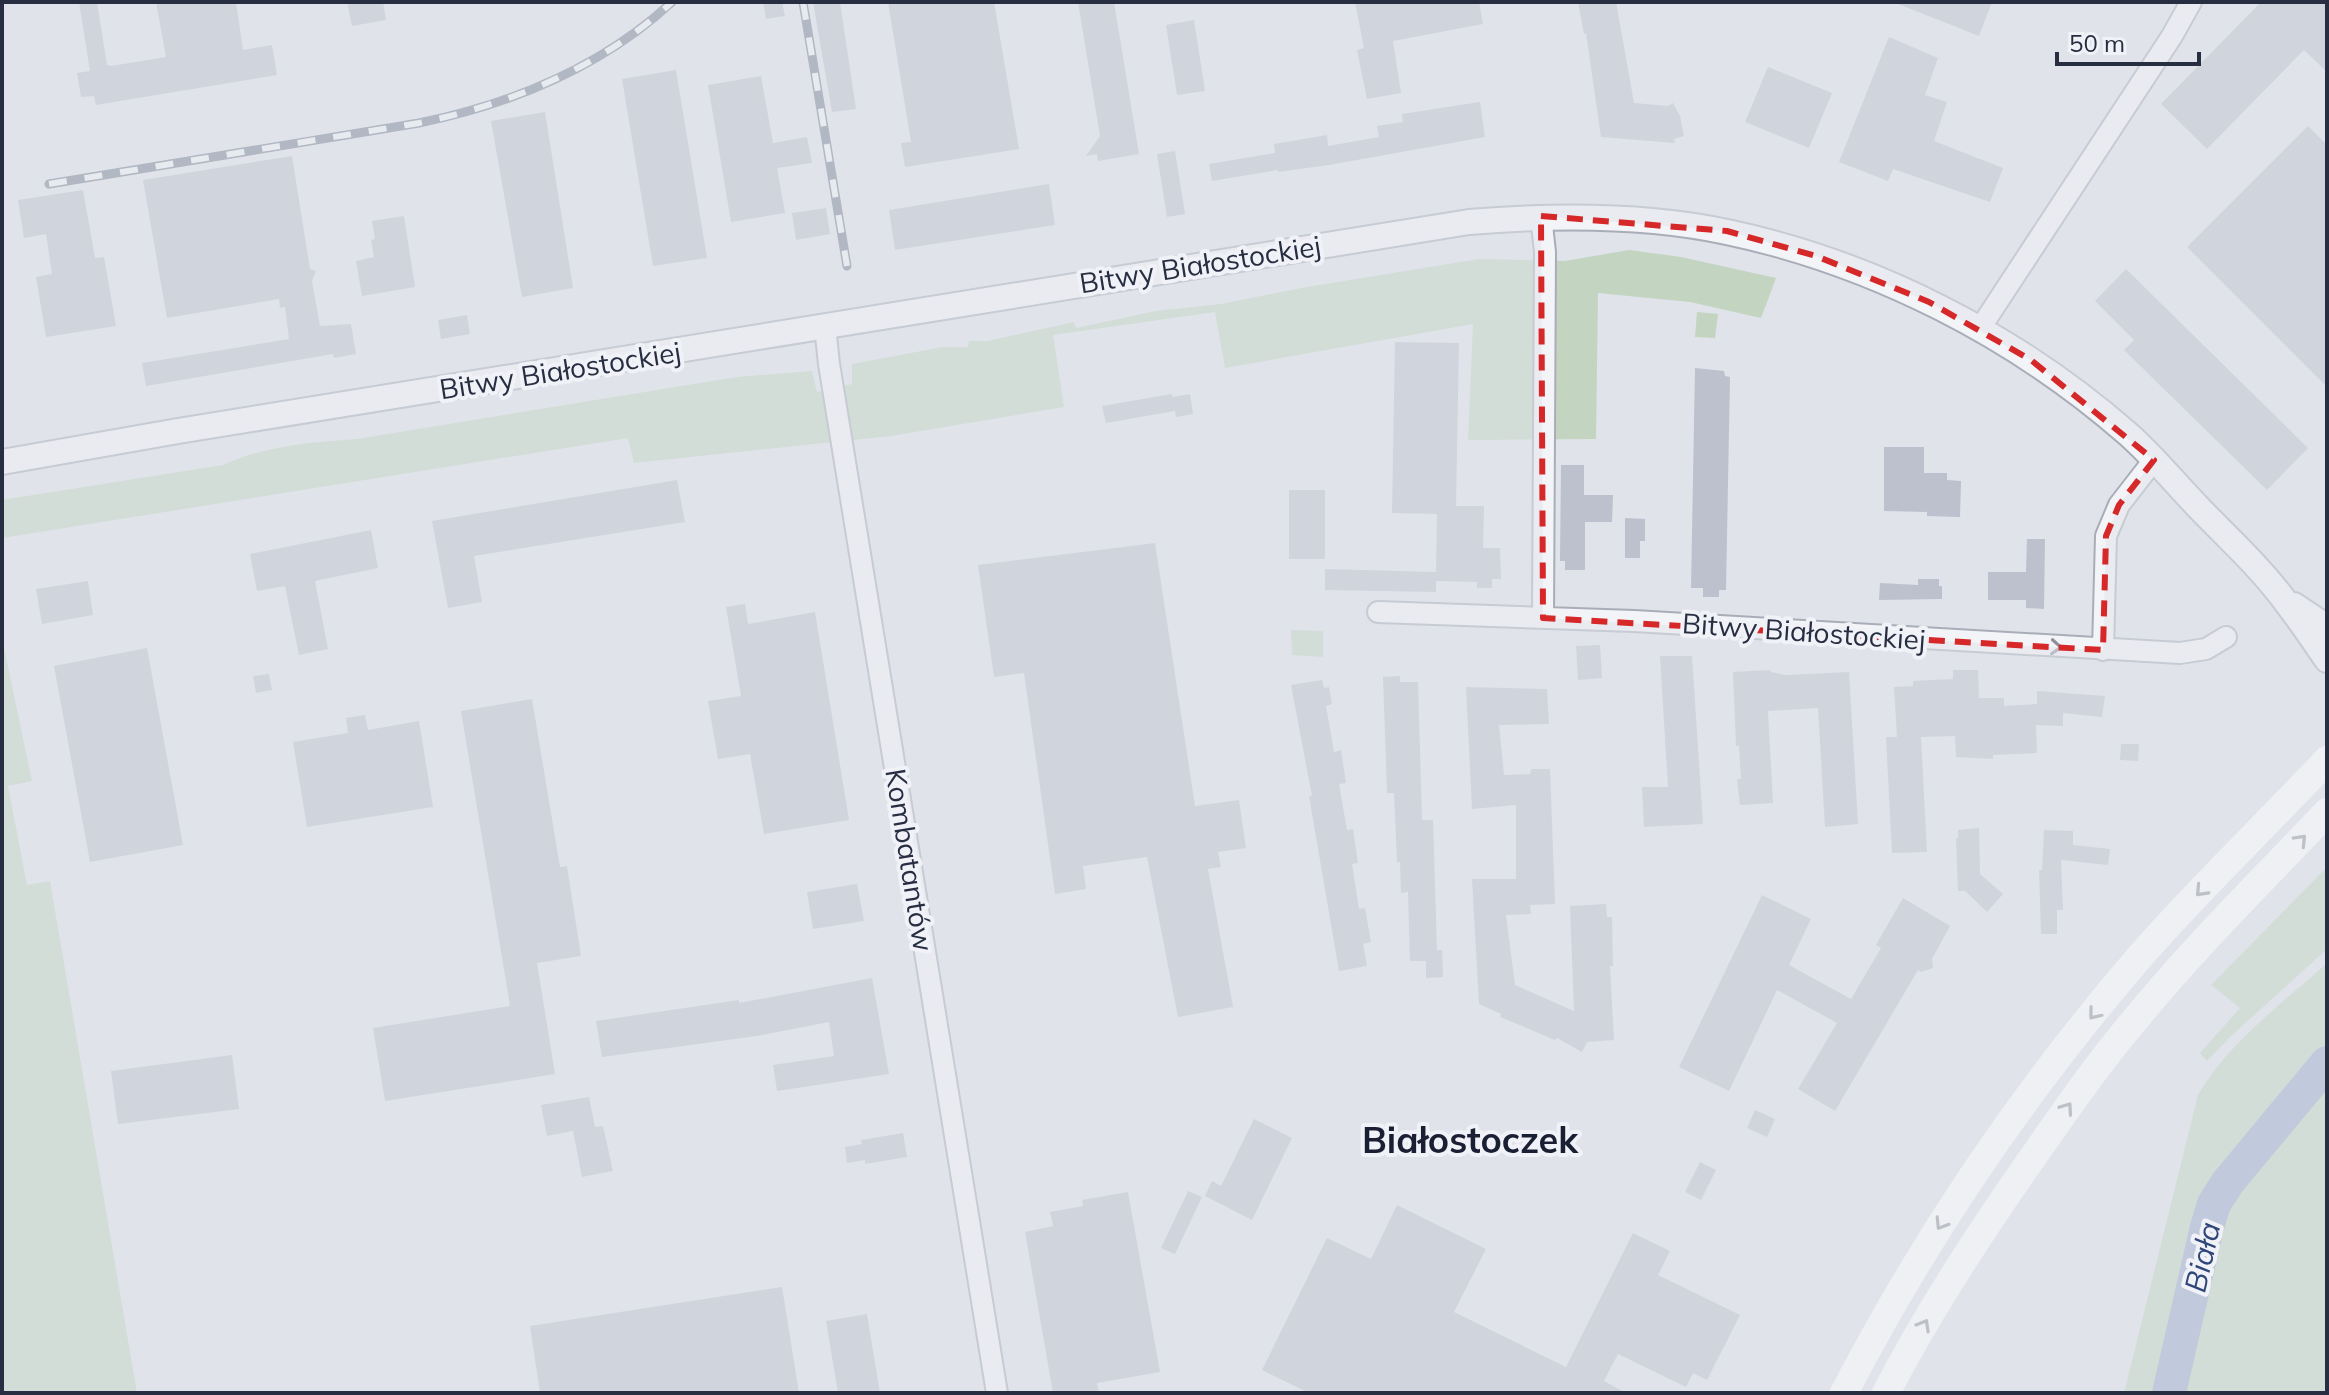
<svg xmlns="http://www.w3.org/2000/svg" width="2329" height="1395" viewBox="0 0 2329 1395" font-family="Mulish,sans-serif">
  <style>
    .green { fill: #c3d4c0 }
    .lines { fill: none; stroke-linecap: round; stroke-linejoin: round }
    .river { stroke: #99accc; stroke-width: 34 }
    .building { fill: #bdc1cd }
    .minor-casing { stroke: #a9adb8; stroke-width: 24 }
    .tertiary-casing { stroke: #a9adb8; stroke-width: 28 }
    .minor { stroke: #f3f4f8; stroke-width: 20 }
    .tertiary { stroke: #f3f4f8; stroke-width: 24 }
    .secondary { stroke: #fff; stroke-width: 28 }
    .rail-casing { stroke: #788094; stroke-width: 9 }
    .rail { stroke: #f0f2f7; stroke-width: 6; stroke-dasharray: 18; stroke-linecap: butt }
    .oneway { stroke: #8e919d }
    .oneway2 { stroke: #9496a0 }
    .marked { fill: none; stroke: #d62828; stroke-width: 6; stroke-dasharray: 16 10; stroke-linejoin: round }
    .labels { text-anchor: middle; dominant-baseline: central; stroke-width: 8; stroke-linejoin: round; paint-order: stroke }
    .street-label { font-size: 28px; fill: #282e42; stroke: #f0f2f7 }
    .water-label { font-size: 30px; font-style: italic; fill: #2f4778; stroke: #f0f2f7 }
    .district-label { font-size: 36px; font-weight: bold; fill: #1a1f33; stroke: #f0f2f7 }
  </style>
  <rect width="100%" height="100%" fill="#e0e3ea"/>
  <!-- green -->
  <path class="green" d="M1629 250 1681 257 1776 278 1761 318 1690 302 1598 293 1596 439 1468 440 1473 324 1225 368 1215 312 1053 335 1064 407 891 436 634 463 628 438 2 538V500L223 465C265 446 311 442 357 439L737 377 812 371 817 392 852 384V364L943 347H968L969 341H988L1074 322 1076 328 1156 311 1221 304 1301 288 1479 259 1565 261Z
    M1697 312 1718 314 1715 338 1695 337Z
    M1291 630 1323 631V657L1292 655Z
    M2 638 32 781 8 786 27 885 50 881 137 1393H2Z
    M2327 867V949L2230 1037 2207 1061 2200 1053 2240 1008 2211 985Z
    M2327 963V1393H2124L2198 1095C2229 1042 2282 1004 2327 963Z"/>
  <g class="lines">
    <!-- river -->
    <path class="river" d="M2169 1393 2207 1227 2214 1204 2228 1182 2327 1063"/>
  </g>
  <!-- building -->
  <path class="building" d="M79 2H97L107 65 111 66 166 57 156 2H236L243 50 272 45 277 75 96 105 94 96 81 97 77 73 90 71Z
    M347 2H383L386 20 352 26Z
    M763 2H782L785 16 766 19Z
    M813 2H840L856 109 832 112Z
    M888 2H994L1019 149 905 167 901 143 911 142Z
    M1078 2H1114L1139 154 1098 161 1097 154 1086 156 1100 136Z
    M1355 2H1479L1483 24 1393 41 1401 93 1367 99 1357 50 1364 48Z
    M1578 2H1616L1634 103 1668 106 1673 103 1680 116 1684 136 1674 139 1675 143 1601 137 1586 33 1584 34Z
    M1893 2H1992L1979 36Z
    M2261 2H2327V72L2304 50 2207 149 2161 104Z
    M1194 20 1205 91 1177 95 1166 25Z
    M1889 37 1938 58 1925 95 1947 102 1934 141 2003 168 1990 202 1893 169 1888 181 1839 162Z
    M1768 67 1832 93 1809 148 1745 122Z
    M676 70 707 258 653 266 622 79Z
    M761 76 773 143 807 137 812 163 777 168 785 213 731 222 708 85Z
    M1480 102 1485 137 1329 165 1278 172V170L1212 181 1209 164 1275 153 1274 144 1327 135 1328 146 1379 137 1377 126 1403 122 1402 114Z
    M545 112 573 288 522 297 491 121Z
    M2308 126 2327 145V387L2187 247Z
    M1175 151 1185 214 1167 217 1157 154Z
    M292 156 310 269 316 271 312 281 320 326 351 324 356 354 334 358 333 354 146 386 142 363 289 339 285 307 280 308 279 299 167 318 143 180Z
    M1049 184 1055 225 895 250 889 210Z
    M83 190 95 258 104 257 116 326 46 337 36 277 52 274 46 234 24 238 18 200Z
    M826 208 830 234 796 240 792 213Z
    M404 216 415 287 362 296 356 261 374 257 371 240 375 239 372 221Z
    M2126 269 2308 448 2267 490 2124 350 2134 340 2095 301Z
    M467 315 470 334 441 339 438 320Z
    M1395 342 1459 343 1456 506H1484L1483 548H1500L1501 579H1492V588H1477V582L1436 581V592L1325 590V569L1436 572 1437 514 1392 513Z
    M1695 368 1724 371 1725 376 1730 377 1726 590H1719V597H1703V588H1691Z
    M1172 394V397L1190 394 1193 414 1176 417 1175 411 1106 423 1102 406Z
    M1884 447H1924V473H1947V480L1961 481 1960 517 1927 516V512L1884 511Z
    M1561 465H1584V495H1613L1612 522H1585V570H1565V561H1560Z
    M677 480 685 522 474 556 482 602 448 608 432 521Z
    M1289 490H1325V559H1289Z
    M1625 518 1645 519V541H1640V558H1625Z
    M371 530 378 568 315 581 328 649 299 655 285 586 257 591 250 554Z
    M2027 539H2045L2044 609 2026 608V600H1988V572H2026Z
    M1155 543 1195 806 1239 800 1246 848 1218 852 1221 867 1208 869 1233 1007 1178 1017 1147 857 1083 866 1086 889 1055 894 1024 673 994 677 978 565Z
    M1918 579H1939V586H1942V599L1879 600 1880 583 1918 585Z
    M88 581 93 615 42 624 36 589Z
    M745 604 748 624 815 612 849 820 764 834 750 754 718 759 708 701 741 696 726 607Z
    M1600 645 1602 678 1578 680 1576 646Z
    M147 648 183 845 90 862 54 666Z
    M1660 656H1692L1703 824 1644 827 1642 787H1668Z
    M1770 670 1771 672 1786 675 1849 672 1858 824 1825 827 1818 708 1768 711 1773 803 1740 805 1737 779H1741L1739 746H1736L1733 672Z
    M1953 670H1978L1979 698H2004V706L2037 704V691L2105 696 2102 717 2063 713V726L2036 725 2037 753 1993 755V759L1956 757 1955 736 1921 737 1927 852 1892 853 1886 737H1897L1894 687 1913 686V681L1953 679Z
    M269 674 272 690 256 693 253 676Z
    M1400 676V682H1418L1422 820H1433L1437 950H1442L1443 977 1426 978V961H1410L1408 892 1401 893 1400 862H1397L1394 793H1387L1383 677Z
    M1322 680 1324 688 1329 687 1332 704 1326 706 1334 752 1341 750 1346 783 1339 784 1347 830 1353 829 1358 863 1352 864 1359 909 1365 908 1371 942 1363 944 1367 966 1339 971 1309 796H1312L1291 685Z
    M1466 687 1547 689 1549 724 1499 725 1504 775 1530 774 1531 769H1550L1555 904 1530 905 1531 914 1506 915 1515 985 1574 1011 1570 906 1606 904 1607 917H1612L1613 966H1610L1614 1040 1587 1042 1582 1052 1557 1038 1555 1040 1500 1017 1501 1014 1479 1004 1472 879H1516V805L1472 809Z
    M532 699 560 867 567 866 581 956 537 963 555 1074 385 1101 373 1028 510 1006 461 711Z
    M365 715 368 730 419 721 433 807 307 827 293 742 348 733 346 718Z
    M2121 744H2139L2138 761 2120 760Z
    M1979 828 1980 874 2003 894 1987 912 1965 891H1958L1956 838H1958V830Z
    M2044 830 2073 831V845L2110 849 2108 865 2061 860 2063 910H2057V934H2041L2039 870H2042Z
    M857 884 864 921 813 929 807 892Z
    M1762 895 1811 919 1789 965 1851 999 1881 948 1876 945 1903 898 1950 926 1932 959 1933 968 1921 972 1918 970 1835 1111 1798 1089 1837 1023 1777 990 1729 1091 1679 1067Z
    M872 978 889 1074 777 1091 773 1065 834 1056 829 1022 757 1036 602 1057 596 1021 739 1000V1003Z
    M232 1055 239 1109 118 1124 111 1071Z
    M589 1097 595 1127 603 1126 613 1171 582 1177 573 1131 547 1136 541 1105Z
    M1755 1110 1775 1119 1767 1137 1747 1128Z
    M1254 1119 1292 1138 1252 1220 1205 1196 1212 1181 1221 1186Z
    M903 1133 907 1157 865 1164V1160L847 1163 845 1147 862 1144 861 1140Z
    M1700 1162 1716 1170 1701 1200 1685 1192Z
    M1188 1191 1202 1197 1175 1254 1161 1248Z
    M1128 1192 1160 1372 1097 1383 1099 1393H1053L1025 1232 1053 1226 1050 1212 1083 1206 1082 1200Z
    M1397 1205 1486 1249 1454 1312 1566 1367 1633 1233 1670 1251 1658 1275 1740 1315 1707 1380 1693 1373 1686 1387 1618 1354 1604 1381 1626 1393H1309L1262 1370 1327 1238 1371 1259Z
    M782 1287 799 1393H540L530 1326Z
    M867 1314 880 1393H838L826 1321Z"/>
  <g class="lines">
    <!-- minor casing -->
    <g class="minor-casing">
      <path id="minor" d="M1541 216 1545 252 1543 618
        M825 326 829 364 997 1393
        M1979 330 2172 36 2191 2
        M1378 612 1634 621 2180 653 2206 649 2226 637
        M2103 650 2106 536 2119 505 2154 460"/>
    </g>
    <!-- tertiary casing -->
    <g class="tertiary-casing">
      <path id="tertiary" d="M2 462 178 431 1469 222C1554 215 1643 214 1727 232 1874 263 2016 336 2128 434 2153 456 2175 483 2199 508 2228 538 2260 567 2285 601 2300 620 2313 640 2327 660
        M2294 605 2327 627"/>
    </g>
    <!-- minor -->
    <use href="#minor" class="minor"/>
    <!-- tertiary -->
    <use href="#tertiary" class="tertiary"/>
    <!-- secondary -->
    <path class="secondary" d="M1844 1393C1926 1235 2027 1087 2143 953 2202 886 2266 825 2327 760
      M1886 1393C1931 1306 1984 1226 2040 1147 2070 1104 2100 1061 2134 1021 2194 947 2262 881 2327 812"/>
    <!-- rail casing -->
    <g class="rail-casing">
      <path id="rail" d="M803 2 847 266
        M49 184 419 123C511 104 602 67 672 2"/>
    </g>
    <!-- rail -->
    <use href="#rail" class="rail"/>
  </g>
  <!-- one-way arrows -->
  <defs><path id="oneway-chevron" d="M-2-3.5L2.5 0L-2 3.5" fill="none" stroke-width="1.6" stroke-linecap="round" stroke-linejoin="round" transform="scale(2)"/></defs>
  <use class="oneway" href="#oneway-chevron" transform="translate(2056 647) rotate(4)"/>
  <g class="oneway2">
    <use href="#oneway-chevron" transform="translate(2301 840) rotate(-46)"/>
    <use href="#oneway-chevron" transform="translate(2201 891) rotate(133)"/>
    <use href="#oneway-chevron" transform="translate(2094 1014) rotate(129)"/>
    <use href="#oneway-chevron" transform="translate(2067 1108) rotate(-55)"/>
    <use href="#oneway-chevron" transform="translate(1941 1224) rotate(122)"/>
    <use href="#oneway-chevron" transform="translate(1924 1325) rotate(-60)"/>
  </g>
  <!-- marked area -->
  <path d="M0 0H2329V1395H0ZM1541 216 1727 231 1816 256 1929 302 2031 360 2154 460 2119 505 2106 536 2103 650 1543 618Z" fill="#e0e3ea" fill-opacity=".55" fill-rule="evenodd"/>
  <path class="marked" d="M1541 216 1727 231 1816 256 1929 302 2031 360 2154 460 2119 505 2106 536 2103 650 1543 618Z"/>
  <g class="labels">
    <!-- street labels -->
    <g class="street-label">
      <text transform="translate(1200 264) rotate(-9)">Bitwy Białostockiej</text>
      <text transform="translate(560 370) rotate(-9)">Bitwy Białostockiej</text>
      <text transform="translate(1804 631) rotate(4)">Bitwy Białostockiej</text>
      <text transform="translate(910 860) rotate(81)">Kombatantów</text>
    </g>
    <!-- water labels -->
    <g class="water-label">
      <text transform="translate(2202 1257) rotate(-77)">Biała</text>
    </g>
    <!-- district labels -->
    <g class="district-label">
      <text x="1470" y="1139">Białostoczek</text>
    </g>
  </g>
  <!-- border -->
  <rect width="2329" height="1395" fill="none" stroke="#282e42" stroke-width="8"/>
  <!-- scale -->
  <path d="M2057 52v12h142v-12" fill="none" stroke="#282e42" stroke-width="4"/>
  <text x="2069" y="52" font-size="24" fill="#282e42" stroke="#f0f2f7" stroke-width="6" paint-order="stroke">50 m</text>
</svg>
